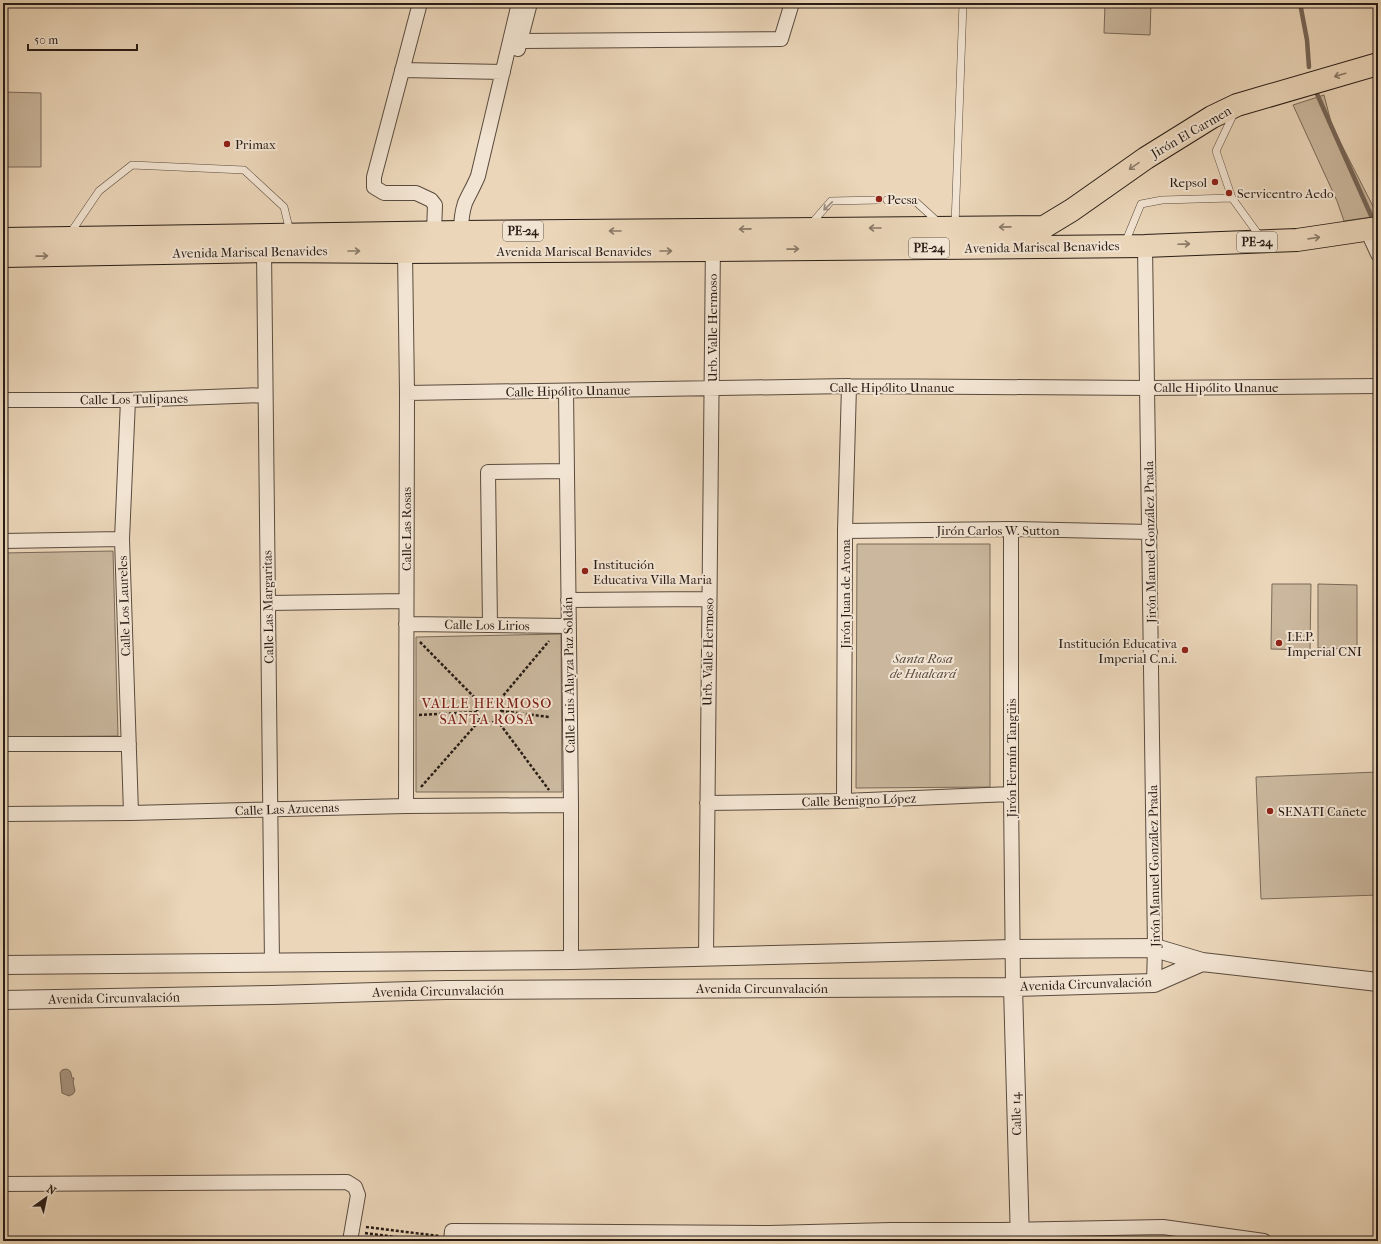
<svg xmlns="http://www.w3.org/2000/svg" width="1381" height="1244" viewBox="0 0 1381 1244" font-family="'IM FELL French Canon',serif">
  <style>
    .green { fill: #cab79d; stroke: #7a6a5a }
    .water { fill: #a99782; stroke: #766657 }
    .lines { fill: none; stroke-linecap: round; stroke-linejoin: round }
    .stream { stroke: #766657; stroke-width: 4.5 }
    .service-casing { stroke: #5a4b3f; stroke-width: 8 }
    .minor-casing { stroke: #5a4b3f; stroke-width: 16 }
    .tertiary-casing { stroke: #5a4b3f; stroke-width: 20 }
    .trunk-casing { stroke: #291d16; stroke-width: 24 }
    .path { stroke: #291d16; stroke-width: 2.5; stroke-dasharray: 3 2; stroke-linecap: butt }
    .service { stroke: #f2e4d2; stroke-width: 7 }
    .minor { stroke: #f2e4d2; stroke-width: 14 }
    .tertiary { stroke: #f2e4d2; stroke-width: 18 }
    .trunk { stroke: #ebd6b9; stroke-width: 22 }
    .oneway { stroke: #8a7a68 }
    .oneway2 { stroke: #988a7d }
    .poi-dot { fill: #8f2418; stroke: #f2e4d2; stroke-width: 1.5 }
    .labels { text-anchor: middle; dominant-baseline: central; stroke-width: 4; stroke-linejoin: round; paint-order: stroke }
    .shield { fill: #f2e4d2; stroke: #65594e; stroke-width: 1 }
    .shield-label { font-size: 12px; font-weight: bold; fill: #291d16 }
    .street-label { font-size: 13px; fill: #291d16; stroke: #f2e4d2 }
    .poi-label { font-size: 13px; fill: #291d16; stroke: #f2e4d2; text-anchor: start }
    .park-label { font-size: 13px; font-style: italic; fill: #594b3e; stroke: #f2e4d2 }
    .neighbourhood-label { font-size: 14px; letter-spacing: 1px; fill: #7a1f14; stroke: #f2e4d2 }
  </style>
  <rect width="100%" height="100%" fill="#ebd6b9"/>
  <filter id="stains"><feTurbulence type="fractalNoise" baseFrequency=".005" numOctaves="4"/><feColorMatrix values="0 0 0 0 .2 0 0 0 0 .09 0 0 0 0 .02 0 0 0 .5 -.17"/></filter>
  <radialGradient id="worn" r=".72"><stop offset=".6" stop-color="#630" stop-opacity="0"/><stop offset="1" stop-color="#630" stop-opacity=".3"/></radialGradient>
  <!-- green -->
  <path class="green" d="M1105 3H1151L1150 35 1104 33Z
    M3 92 41 93V167H3Z
    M1324 95 1332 126 1378 216 1344 221 1337 201 1293 105Z
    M857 544H990V787L856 788Z
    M113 551 118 736 3 737V553Z
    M1272 584H1311L1310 650 1271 649Z
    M1318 584 1357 585V649L1318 648Z
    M561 634 562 792H416V637Z
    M1378 772V895L1261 899 1256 777Z"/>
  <!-- water -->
  <path class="water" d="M66 1069C71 1070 71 1073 72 1078H74L73 1082 75 1091 73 1094 69 1096 62 1093 60 1073 62 1070Z"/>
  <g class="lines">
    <!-- stream -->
    <path class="stream" d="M1300 3 1307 40 1309 67
      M1317 94 1373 220"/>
    <!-- service casing -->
    <g class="service-casing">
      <path id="service" d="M1234 113 1216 151 1232 198 1261 238
        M887 200 916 202 938 222
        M811 224 831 201 878 200
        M955 225 963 3
        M69 235 99 191 132 165 244 170 284 207 290 232
        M1125 243 1141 204 1162 200 1232 198"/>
    </g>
    <!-- minor casing -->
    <g class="minor-casing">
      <path id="minor" d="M420 3 374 177V187L384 193H416L431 200 435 205 434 232
        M521 41 781 39 792 3
        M518 49 530 3
        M402 70 503 72
        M1367 230 1378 254
        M461 232C461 222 462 212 465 203 469 194 474 186 478 176L519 3
        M1145 246 1155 948 1154 983
        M264 251 272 963
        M405 252 407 393 406 806
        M566 391 571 805V960
        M407 393 849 386 1147 388 1378 386
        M3 400H128L265 395
        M128 400 122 539 131 813
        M1011 529V794L1013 987
        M845 531 1011 529 1150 532
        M3 541 122 539
        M568 600 708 599
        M269 603 406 601
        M406 624 569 626
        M490 625 488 472 567 471
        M3 744H129
        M844 801 845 531 849 386
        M707 803 844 801 1011 794
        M3 814 131 813 406 806 571 805
        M706 957 713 241
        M3 1184 347 1182 355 1187 358 1195 350 1241
        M451 1241 452 1231 769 1233 891 1230H1000L1163 1227 1264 1241"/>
    </g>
    <!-- tertiary casing -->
    <g class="tertiary-casing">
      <path id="tertiary" d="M3 965 571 960 1013 949 1155 948 1202 962 1378 982
        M1013 987 1020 1241
        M3 1000 272 995 446 990 1013 987 1154 983 1202 962"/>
    </g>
    <!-- trunk casing -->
    <g class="trunk-casing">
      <path id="trunk" d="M3 239 461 232 1044 227 1072 210 1146 158 1212 117 1237 105 1378 64
        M3 256 264 251 405 252 712 250 1145 246 1297 240 1378 228"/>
    </g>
    <!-- path -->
    <path class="path" d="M420 642 480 703
      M477 711a12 12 0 1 1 24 0a12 12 0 1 1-24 0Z
      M497 703 549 641
      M501 711 549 717
      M419 715 477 712
      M497 720 549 790
      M421 787 480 720
      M366 1227 439 1236
      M365 1233 426 1241"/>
    <!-- service -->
    <use href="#service" class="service"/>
    <!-- minor -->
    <use href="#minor" class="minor"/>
    <!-- tertiary -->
    <use href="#tertiary" class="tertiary"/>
    <!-- trunk -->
    <use href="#trunk" class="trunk"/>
  </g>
  <!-- one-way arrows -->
  <defs><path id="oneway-shaft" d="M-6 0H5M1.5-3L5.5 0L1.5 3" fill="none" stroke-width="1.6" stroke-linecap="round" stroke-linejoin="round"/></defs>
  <g class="oneway">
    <use href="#oneway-shaft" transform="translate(1340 75) rotate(164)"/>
    <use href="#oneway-shaft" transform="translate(1134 166) rotate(145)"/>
    <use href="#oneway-shaft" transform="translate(1005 227) rotate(179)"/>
    <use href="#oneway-shaft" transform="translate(875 228) rotate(180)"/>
    <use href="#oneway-shaft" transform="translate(745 229) rotate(179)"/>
    <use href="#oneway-shaft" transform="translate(615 231) rotate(180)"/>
    <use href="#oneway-shaft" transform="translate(1314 238) rotate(-8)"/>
    <use href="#oneway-shaft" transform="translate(1184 244) rotate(-2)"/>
    <use href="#oneway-shaft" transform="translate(793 249) rotate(-1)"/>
    <use href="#oneway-shaft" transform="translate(354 251)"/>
    <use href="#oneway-shaft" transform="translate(666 251)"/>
    <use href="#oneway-shaft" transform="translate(42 256) rotate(-1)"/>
  </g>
  <use class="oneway2" href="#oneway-shaft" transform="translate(828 206) rotate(136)"/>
  <!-- markers -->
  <g class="poi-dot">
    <circle cx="227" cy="144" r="4"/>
    <circle cx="1215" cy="182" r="4"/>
    <circle cx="1229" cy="193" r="4"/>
    <circle cx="879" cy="199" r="4"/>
    <circle cx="585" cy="571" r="4"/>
    <circle cx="1279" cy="643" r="4"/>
    <circle cx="1185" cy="650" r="4"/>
    <circle cx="1270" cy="811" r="4"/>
  </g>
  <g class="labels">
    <!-- shield labels -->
    <g class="shield">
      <rect x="503" y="221" width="40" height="20" rx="3"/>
      <rect x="1237" y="232" width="40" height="20" rx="3"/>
      <rect x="909" y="238" width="40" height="20" rx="3"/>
    </g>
    <g class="shield-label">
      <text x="523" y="231">PE-24</text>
      <text x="1257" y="242">PE-24</text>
      <text x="929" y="248">PE-24</text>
    </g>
    <!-- street labels -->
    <g class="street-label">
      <text transform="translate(1191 132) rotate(-30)">Jirón El Carmen</text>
      <text transform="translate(1042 247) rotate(-1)">Avenida Mariscal Benavides</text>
      <text x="574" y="251">Avenida Mariscal Benavides</text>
      <text transform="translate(250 252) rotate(-1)">Avenida Mariscal Benavides</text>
      <text transform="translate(712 328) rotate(-90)">Urb. Valle Hermoso</text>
      <text x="892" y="387">Calle Hipólito Unanue</text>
      <text x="1216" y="387">Calle Hipólito Unanue</text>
      <text transform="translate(568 391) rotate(-1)">Calle Hipólito Unanue</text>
      <text transform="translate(134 399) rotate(-1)">Calle Los Tulipanes</text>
      <text transform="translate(406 529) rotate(-90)">Calle Las Rosas</text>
      <text x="998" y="530">Jirón Carlos W. Sutton</text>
      <text transform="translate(1150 542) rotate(-91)">Jirón Manuel González Prada</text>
      <text transform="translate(845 594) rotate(-90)">Jirón Juan de Arona</text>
      <text transform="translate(124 606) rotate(-92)">Calle Los Laureles</text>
      <text transform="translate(268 607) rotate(-91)">Calle Las Margaritas</text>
      <text transform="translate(487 625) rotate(1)">Calle Los Lirios</text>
      <text transform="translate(708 652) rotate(-89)">Urb. Valle Hermoso</text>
      <text transform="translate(569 675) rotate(-91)">Calle Luis Alayza Paz Soldán</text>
      <text transform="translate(1011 758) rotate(-90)">Jirón Fermín Tangüis</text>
      <text transform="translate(859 800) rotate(-2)">Calle Benigno López</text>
      <text transform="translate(287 809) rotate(-2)">Calle Las Azucenas</text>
      <text transform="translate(1154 866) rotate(-91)">Jirón Manuel González Prada</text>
      <text transform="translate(1086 984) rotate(-2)">Avenida Circunvalación</text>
      <text x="762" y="988">Avenida Circunvalación</text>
      <text transform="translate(438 991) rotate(-1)">Avenida Circunvalación</text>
      <text transform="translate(114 998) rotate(-1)">Avenida Circunvalación</text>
      <text transform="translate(1016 1114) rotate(-92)">Calle 14</text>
    </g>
    <!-- poi labels -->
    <g class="poi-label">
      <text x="235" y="144">Primax</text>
      <text x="1207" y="182" text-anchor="end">Repsol</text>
      <text x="1237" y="193">Servicentro Aedo</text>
      <text x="887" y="199">Pecsa</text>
      <text x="593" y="564">Institución<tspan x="593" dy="15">Educativa Villa Maria</tspan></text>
      <text x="1287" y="636">I.E.P.<tspan x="1287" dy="15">Imperial CNI</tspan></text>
      <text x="1177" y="643" text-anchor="end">Institución Educativa<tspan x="1177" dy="15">Imperial C.n.i.</tspan></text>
      <text x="1278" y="811">SENATI Cañete</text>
    </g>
    <!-- park labels -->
    <g class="park-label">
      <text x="923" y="658">Santa Rosa<tspan x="923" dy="15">de Hualcará</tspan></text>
    </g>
    <!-- neighbourhood labels -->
    <g class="neighbourhood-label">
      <text x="487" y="703">VALLE HERMOSO<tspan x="487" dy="16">SANTA ROSA</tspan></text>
    </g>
  </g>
  <!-- margin -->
  <rect width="1381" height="1244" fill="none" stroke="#ebd6b9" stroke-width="16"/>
  <rect x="4" y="4" width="1373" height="1236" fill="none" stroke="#291d16" stroke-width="2"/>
  <rect x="8" y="8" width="1365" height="1228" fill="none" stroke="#291d16"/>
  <!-- north arrow -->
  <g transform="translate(46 1198) rotate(33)" stroke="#f2e4d2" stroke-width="3" paint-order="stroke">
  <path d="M0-3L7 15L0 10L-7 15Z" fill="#291d16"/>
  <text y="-6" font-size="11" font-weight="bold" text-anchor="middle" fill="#291d16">N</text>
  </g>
  <!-- scale -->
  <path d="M28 44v6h109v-6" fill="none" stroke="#291d16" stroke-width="2"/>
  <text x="34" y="44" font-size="12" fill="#291d16" stroke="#f2e4d2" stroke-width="3" paint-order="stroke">50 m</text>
  <rect width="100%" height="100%" filter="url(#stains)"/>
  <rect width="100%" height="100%" fill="url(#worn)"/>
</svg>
